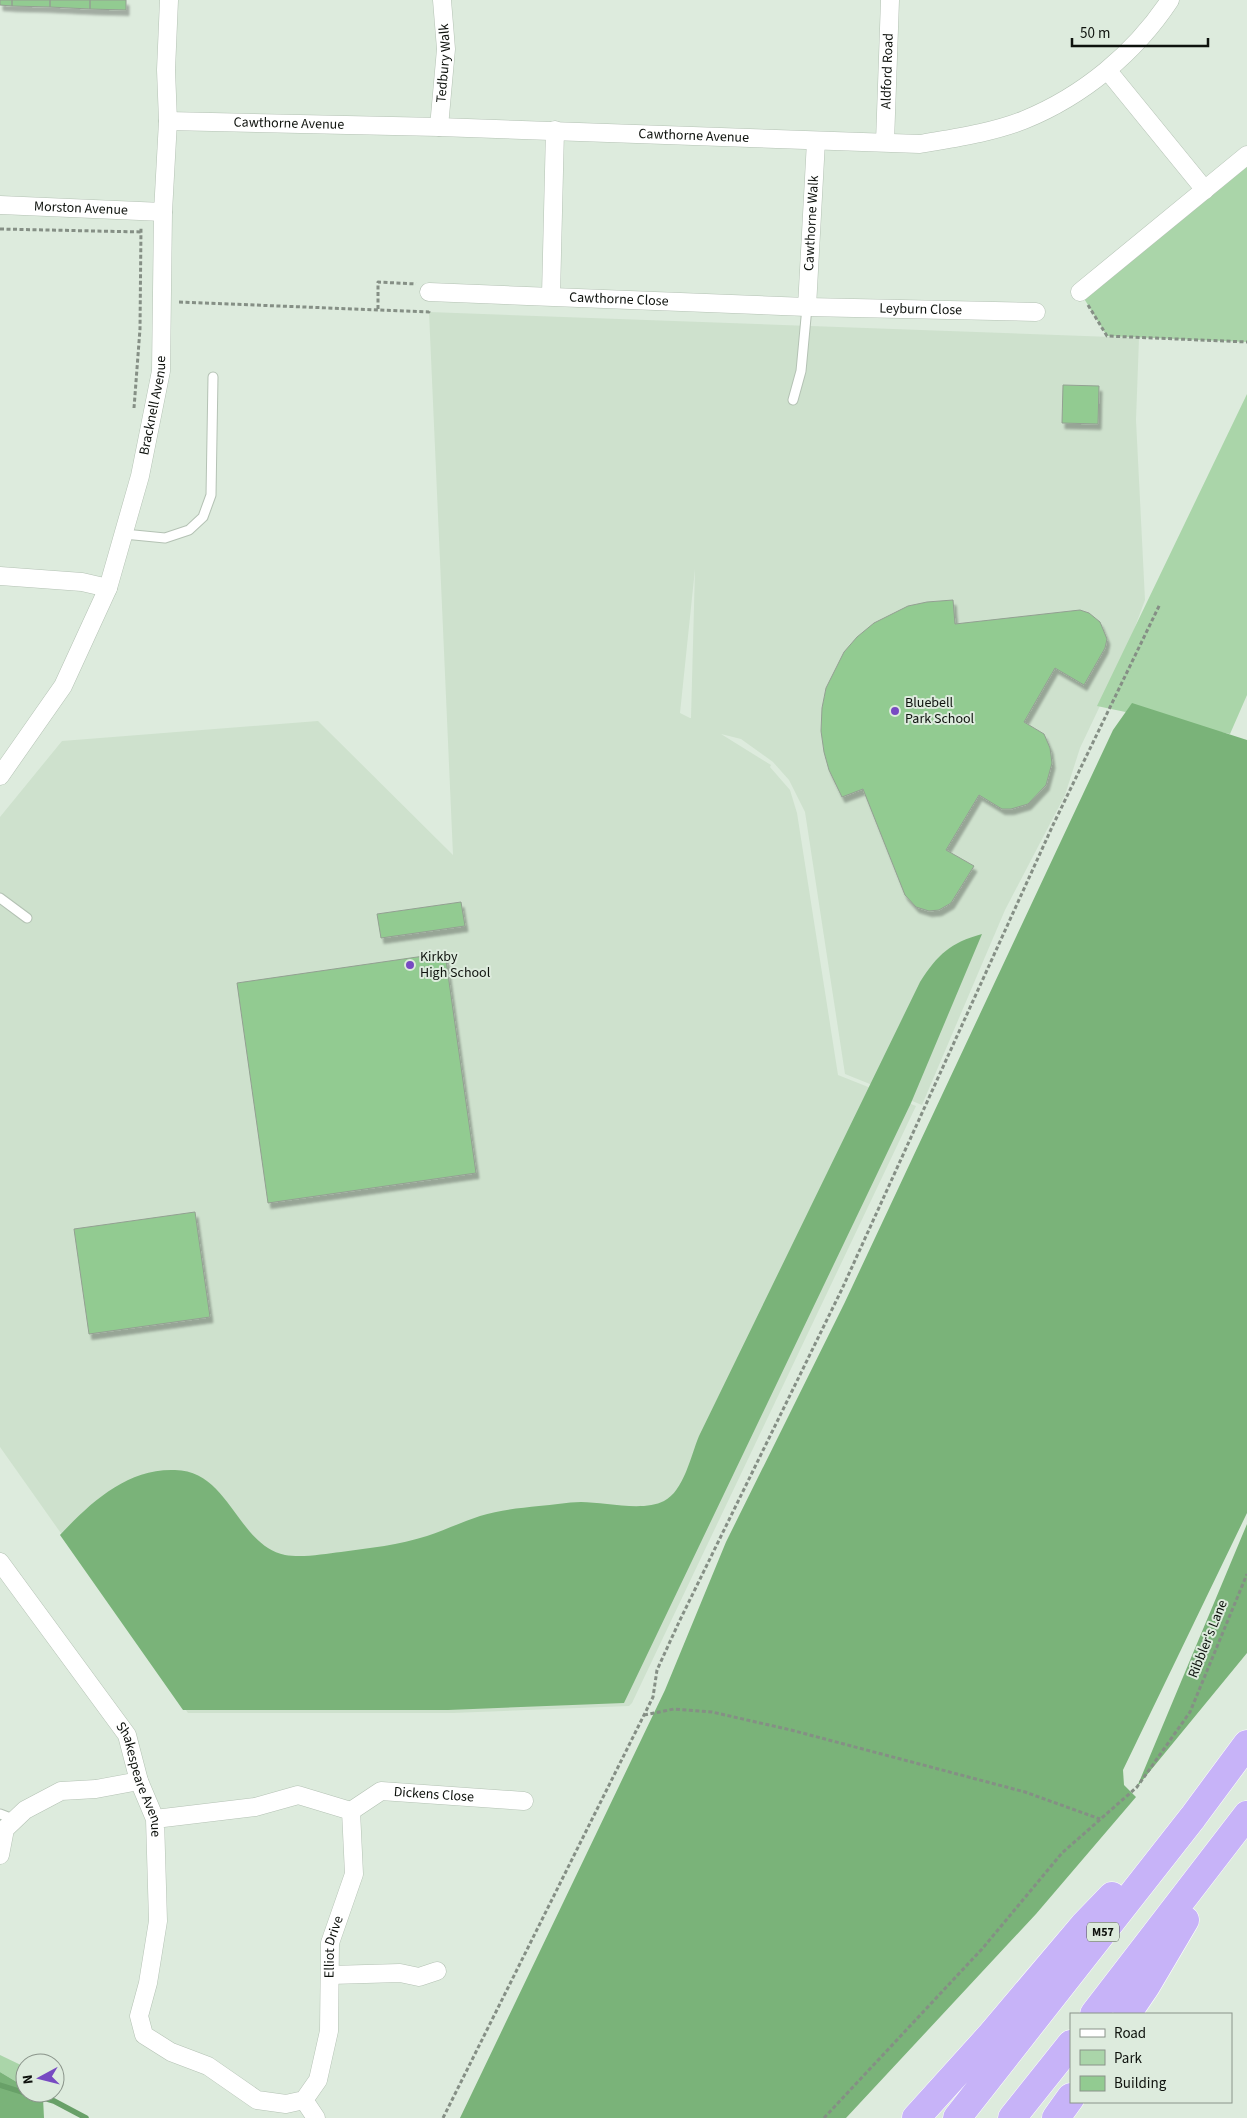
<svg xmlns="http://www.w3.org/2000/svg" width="1247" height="2118" viewBox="0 0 1247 2118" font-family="'Source Sans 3',sans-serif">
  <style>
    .built { fill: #cee1cd; fill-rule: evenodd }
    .green { fill: #aad5a9 }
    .forest { fill: #7ab379 }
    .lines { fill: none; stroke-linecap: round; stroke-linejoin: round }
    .stream { stroke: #68a068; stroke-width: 5.5 }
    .building { fill: #92cb91; stroke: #93a092; filter: url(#shadow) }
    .service-casing { stroke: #b4c2b4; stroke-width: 11 }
    .minor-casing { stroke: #b4c2b4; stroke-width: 19 }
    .motorway-casing { stroke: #fff; stroke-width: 29 }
    .path { stroke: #858f85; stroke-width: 3; stroke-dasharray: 4 2.5; stroke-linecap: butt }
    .service { stroke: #fff; stroke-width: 9 }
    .minor { stroke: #fff; stroke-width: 18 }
    .motorway { stroke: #c7b3f8; stroke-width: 28 }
    .poi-dot { fill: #774ac2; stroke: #ddebdd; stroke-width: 2 }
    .labels { text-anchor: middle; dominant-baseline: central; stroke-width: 4; stroke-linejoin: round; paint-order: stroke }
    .shield { fill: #ddebdd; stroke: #4c534b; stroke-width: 1 }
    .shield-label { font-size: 12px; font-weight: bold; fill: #0e120d }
    .street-label { font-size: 14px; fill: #0e120d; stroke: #ddebdd }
    .poi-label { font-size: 14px; fill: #0e120d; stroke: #ddebdd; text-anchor: start }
  </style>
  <defs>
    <filter id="shadow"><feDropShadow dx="3" dy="5.5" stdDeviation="1" flood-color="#0004"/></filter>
  </defs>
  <rect width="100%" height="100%" fill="#ddebdd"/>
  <!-- built -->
  <path class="built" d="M429 312 1139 338 1136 420 1145 600 1126 651 1080 748 1065 795 1005 910 922 1105 845 1074 805 812 789 780 773 762 741 739 721 734 771 765 770 767 790 790 797 813 838 1075 916 1106 632 1703 629 1706 453 1713H188L0 1447V817L62 741 318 721 453 855ZM695 569 691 718H690L680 713Z"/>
  <!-- green -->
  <path class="green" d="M1247 165V342L1107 336 1080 292Z
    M1247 394V695L1230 734 1097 706Z
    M0 2055 25 2067V2087L0 2072Z"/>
  <!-- forest -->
  <path class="forest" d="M1132 703 1247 740V1513L1123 1770 1124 1785 1136 1797 1036 1914 846 2118H460L665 1690 726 1542 845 1302 1113 730Z
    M982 934 911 1103 624 1703 448 1710H183L60 1535C90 1503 127 1468 175 1470 230 1471 237 1545 285 1555 302 1558 324 1554 341 1552 370 1548 399 1545 427 1536 445 1530 462 1522 480 1516 499 1510 520 1508 539 1506 553 1505 567 1502 581 1502 604 1502 643 1512 664 1501 684 1491 691 1455 699 1436L920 982C938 954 950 943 982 934Z
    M1247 1524V1653L1137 1787Z
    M0 2072 25 2087V2093H35L43 2098 44 2118H0Z"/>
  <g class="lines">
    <!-- stream -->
    <path class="stream" d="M0 2085 25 2093
      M27 2093 54 2101 86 2118"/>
  </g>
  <!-- building -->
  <path class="building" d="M0 0H12V6L0 5Z
    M12 0H50V7L12 6Z
    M50 0H90V9L50 7Z
    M90 0H126V10L90 9Z
    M1063 385 1099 386 1098 424 1062 423Z
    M953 600 955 624 1080 610 1089 613 1100 622 1107 639 1105 648 1084 685 1055 668 1024 722 1044 734 1050 748 1052 763 1046 785 1028 804 1011 809H1002L979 795 946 850 974 866 951 903 939 910 929 911 916 907 905 895 863 789 842 797 829 770 824 752 821 731 822 708 826 688 844 652 857 637 874 623 908 606 927 602Z
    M461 902 465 926 381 938 377 914Z
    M445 953 476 1173 268 1203 237 983Z
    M195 1212 210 1317 89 1334 74 1229Z"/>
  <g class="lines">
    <!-- service casing -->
    <g class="service-casing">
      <path id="service" d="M793 400 801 371 807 307
        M124 534 165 538 189 530 203 517 211 495 213 377
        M0 898 27 918
        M0 1814 13 1819"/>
    </g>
    <!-- minor casing -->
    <g class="minor-casing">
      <g id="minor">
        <path d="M1108 71 1205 190"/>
        <path id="s1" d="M168 121 439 127 920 144C954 138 991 133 1024 120 1083 96 1135 53 1170 0"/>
        <path id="s2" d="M439 127 446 49 442 0"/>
        <path id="s3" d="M885 142 890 0"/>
        <path id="s4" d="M0 205 163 212"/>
        <path id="s5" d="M429 292 807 307 1036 312"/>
        <path d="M1080 292 1247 155"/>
        <path d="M551 295 555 130"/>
        <path id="s6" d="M807 307 816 141"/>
        <path d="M0 576 82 582 108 588"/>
        <path id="s7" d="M0 776 63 686 108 588 140 476 161 371 163 212 168 121 166 70 169 0"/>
        <path id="s8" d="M0 1562 127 1735 139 1781 155 1819 158 1921 148 1983 139 2016 144 2035 171 2052 208 2066 257 2100 286 2104 304 2100 318 2080 329 2031 330 1943 354 1874 351 1811 298 1795 255 1807 155 1819"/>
        <path id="s9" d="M351 1811 381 1791 524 1801"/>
        <path d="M0 1855 5 1829 25 1810 61 1791 96 1789 139 1781"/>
        <path d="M331 1975 400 1973 419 1977 437 1971"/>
        <path d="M304 2100 316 2118"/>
      </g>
    </g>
    <!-- motorway casing -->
    <g class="motorway-casing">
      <path id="motorway" d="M1094 2014 1247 1815
        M1127 2014 1146 1986 1185 1920
        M916 2118 990 2036 1084 1925 1112 1896
        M957 2118 1193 1817 1247 1744
        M1012 2118 1071 2044
        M1056 2118 1071 2097"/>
    </g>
    <!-- path -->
    <path class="path" d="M0 229 143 232
      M179 302 429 312V309
      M1088 305 1107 336 1247 342
      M378 309V282L416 284
      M134 408 140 329 141 227
      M644 1715 674 1709 712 1712 791 1730 1025 1792 1100 1819
      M443 2118 653 1697 657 1670 679 1622 842 1289 1053 825 1160 604
      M824 2118 982 1949 1062 1853 1137 1787 1190 1712 1247 1574"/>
    <!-- service -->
    <use href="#service" class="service"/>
    <!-- minor -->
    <use href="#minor" class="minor"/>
    <!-- motorway -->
    <use href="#motorway" class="motorway"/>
  </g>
  <!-- markers -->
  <g class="poi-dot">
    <circle cx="895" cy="711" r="5"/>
    <circle cx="410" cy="965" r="5"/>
  </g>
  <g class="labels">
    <!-- shield labels -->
    <rect class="shield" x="1087" y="1922.5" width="32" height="19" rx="4"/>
    <g class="shield-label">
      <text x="1103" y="1932">M57</text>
    </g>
    <!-- street labels -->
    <g class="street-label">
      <text stroke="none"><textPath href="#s2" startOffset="64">Tedbury Walk</textPath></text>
      <text stroke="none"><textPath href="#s3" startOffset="71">Aldford Road</textPath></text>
      <text stroke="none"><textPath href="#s1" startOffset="121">Cawthorne Avenue</textPath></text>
      <text stroke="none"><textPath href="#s1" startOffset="526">Cawthorne Avenue</textPath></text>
      <text stroke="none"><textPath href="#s4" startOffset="81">Morston Avenue</textPath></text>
      <text stroke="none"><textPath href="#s6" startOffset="84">Cawthorne Walk</textPath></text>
      <text stroke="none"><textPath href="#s5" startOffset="190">Cawthorne Close</textPath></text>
      <text stroke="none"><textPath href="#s5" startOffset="492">Leyburn Close</textPath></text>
      <text stroke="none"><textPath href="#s7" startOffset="406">Bracknell Avenue</textPath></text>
      <text transform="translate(1208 1639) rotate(-68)">Ribbler's Lane</text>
      <text stroke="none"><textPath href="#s8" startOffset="261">Shakespeare Avenue</textPath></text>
      <text stroke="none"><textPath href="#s9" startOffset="89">Dickens Close</textPath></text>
      <text stroke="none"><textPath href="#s8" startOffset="860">Elliot Drive</textPath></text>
    </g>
    <!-- poi labels -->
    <g class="poi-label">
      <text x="905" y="703">Bluebell<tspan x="905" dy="16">Park School</tspan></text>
      <text x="420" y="957">Kirkby<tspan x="420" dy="16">High School</tspan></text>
    </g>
  </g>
  <!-- legend -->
  <rect x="1070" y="2013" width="162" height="90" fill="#ddebdd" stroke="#8a948a"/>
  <rect x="1080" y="2029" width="25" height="8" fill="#ffffff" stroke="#8a948a"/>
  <text x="1114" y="2038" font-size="15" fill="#0e120d">Road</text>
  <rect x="1080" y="2050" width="25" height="15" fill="#aad5a9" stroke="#8a948a"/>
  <text x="1114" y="2063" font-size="15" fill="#0e120d">Park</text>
  <rect x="1080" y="2076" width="25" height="15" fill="#92cb91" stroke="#8a948a"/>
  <text x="1114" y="2088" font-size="15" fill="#0e120d">Building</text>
  <!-- north arrow -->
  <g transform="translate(40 2078) rotate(263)"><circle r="24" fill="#ddebdd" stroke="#8a948a"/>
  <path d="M0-4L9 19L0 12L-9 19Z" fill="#774ac2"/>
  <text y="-8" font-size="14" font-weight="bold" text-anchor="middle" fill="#0e120d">N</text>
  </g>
  <!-- scale -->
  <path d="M1072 38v8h136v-8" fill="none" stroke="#0e120d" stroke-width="2.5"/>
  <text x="1080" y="38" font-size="15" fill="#0e120d" stroke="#ddebdd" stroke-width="4" paint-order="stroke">50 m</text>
</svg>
